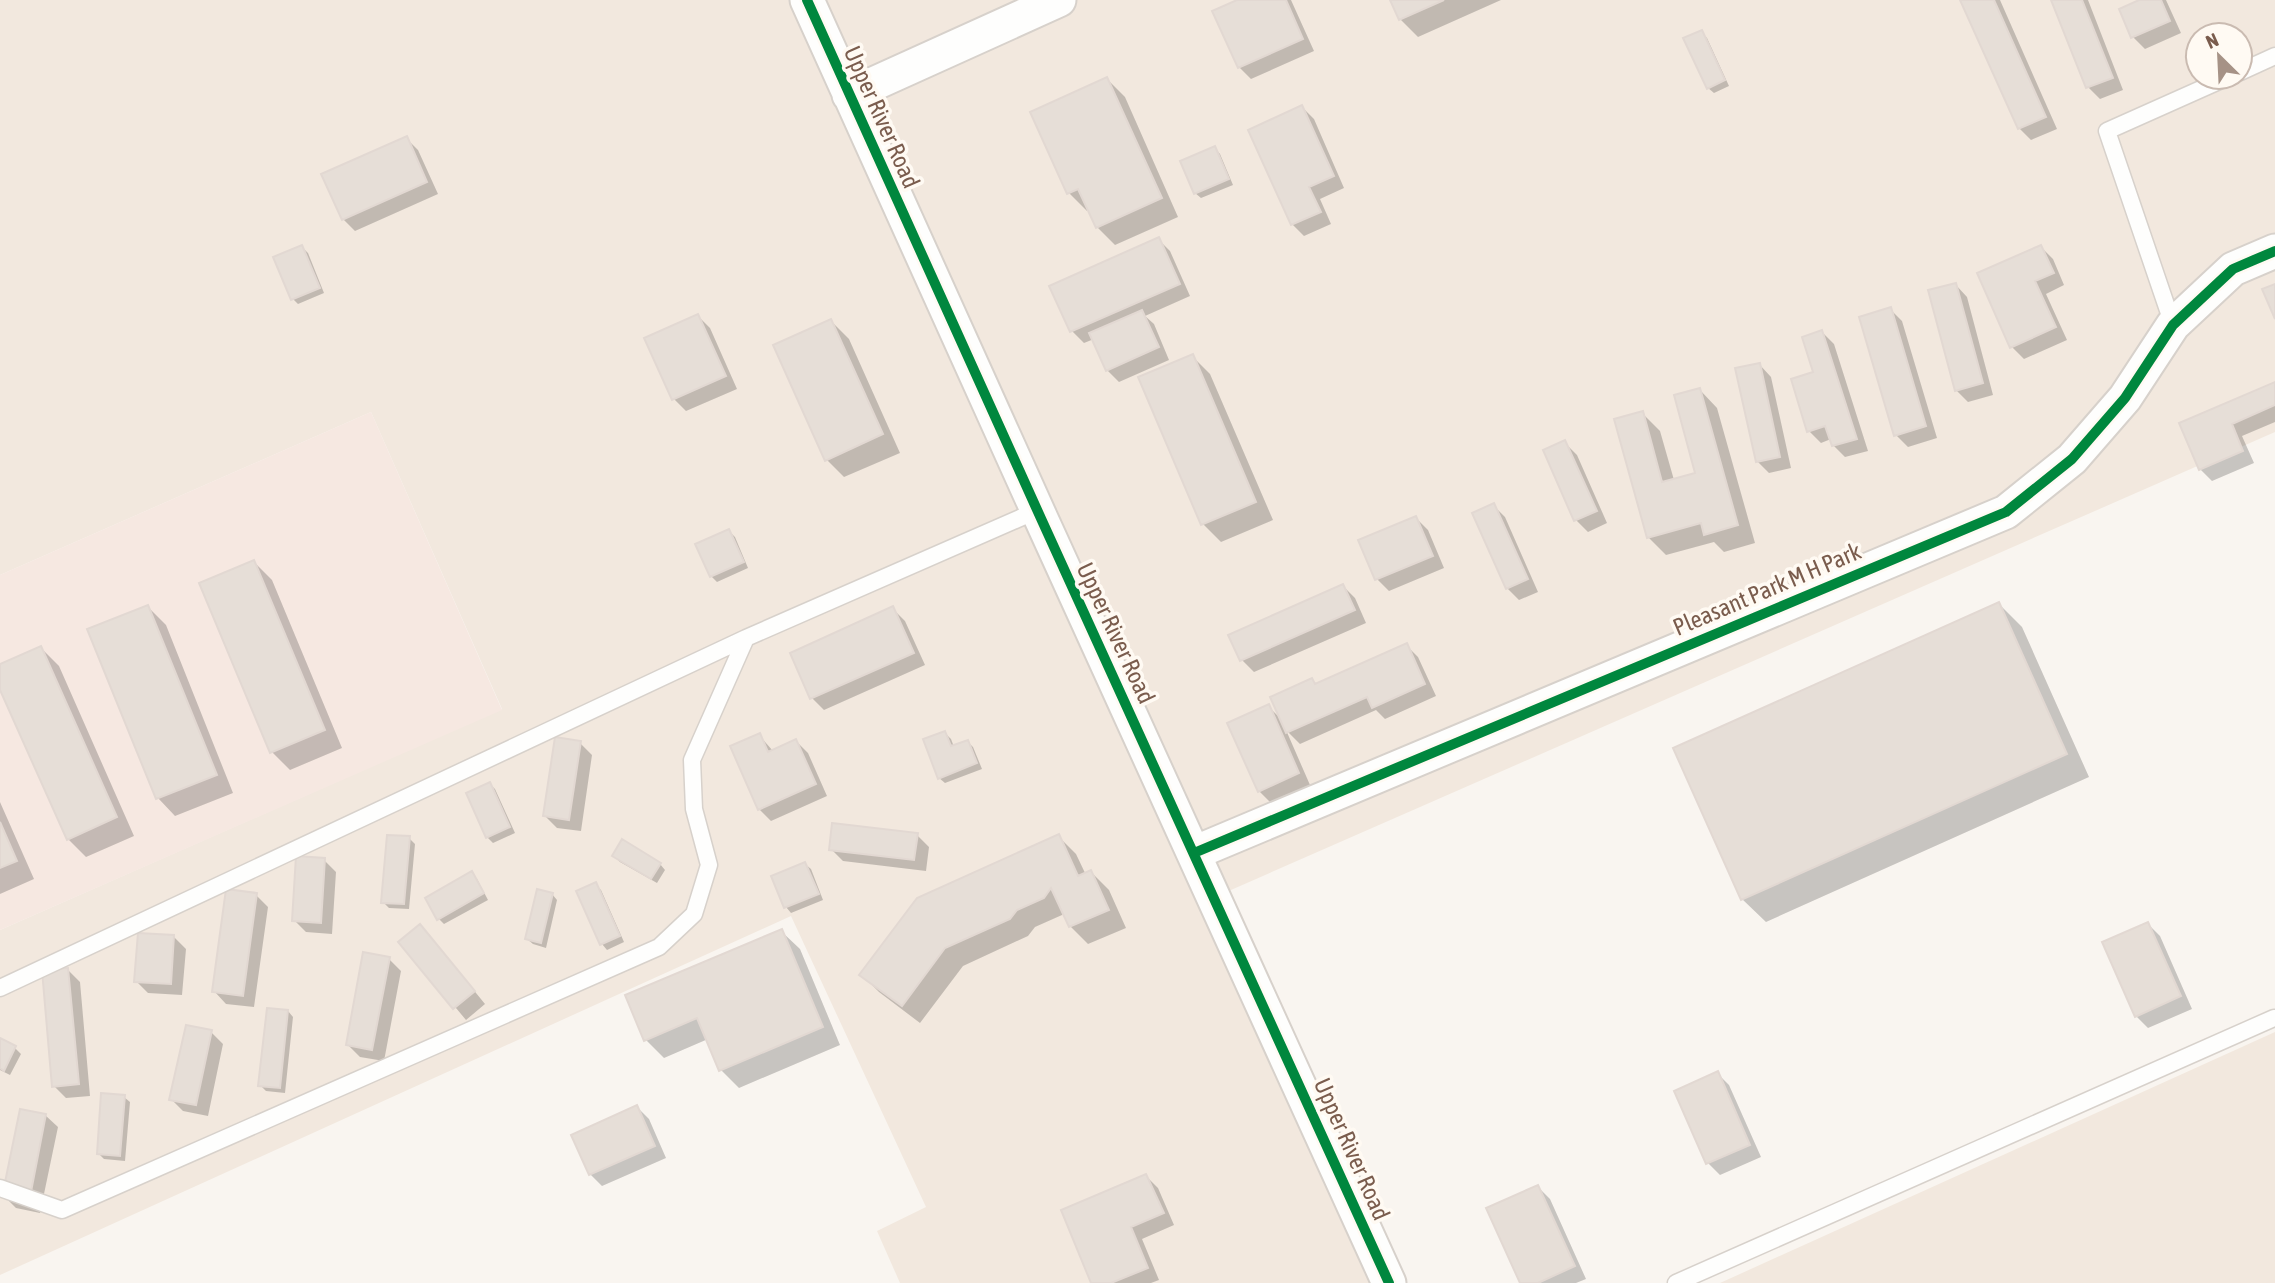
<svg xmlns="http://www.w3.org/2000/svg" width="2275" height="1283" viewBox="0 0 2275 1283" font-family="'Asap Condensed',sans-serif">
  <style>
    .residential { fill: #f2e8de; fill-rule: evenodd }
    .commercial { fill: #f6e8e1 }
    .shadow { fill: #0003 }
    .building { fill: #e6ded7; stroke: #e2d8d2; stroke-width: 2 }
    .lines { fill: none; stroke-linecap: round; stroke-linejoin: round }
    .service-casing { stroke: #d7d1cb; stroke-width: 19 }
    .minor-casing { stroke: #d7d1cb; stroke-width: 37 }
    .service { stroke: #fefefd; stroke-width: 16 }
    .minor { stroke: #fefefd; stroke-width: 33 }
    .cycleway-casing { stroke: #fffaf3; stroke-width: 15 }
    .cycleway { stroke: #00873e; stroke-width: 10 }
    .labels { text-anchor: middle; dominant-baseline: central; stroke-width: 7; stroke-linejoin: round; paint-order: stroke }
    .street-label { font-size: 24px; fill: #7a5c4d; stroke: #fffaf3 }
  </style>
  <rect width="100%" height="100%" fill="#f9f5f0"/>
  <!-- residential -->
  <path class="residential" d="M0 0H2275V432L1215 897 1389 1283H900L877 1231 926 1207 791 916 0 1275V930L502 709 371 412 0 575ZM2198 35H2240V77H2198Z
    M2275 1032V1283H1720Z"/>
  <!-- commercial -->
  <path class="commercial" d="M371 412 502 710 0 930V575Z"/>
  <!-- shadow -->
  <path class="shadow" d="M1241 0H1291L1314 51 1251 79 1239 67Z
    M1392 0H1501L1418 37 1400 19Z
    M1962 0H2000L2057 129 2031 140 2019 128Z
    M2053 0H2088L2123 90 2100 99 2088 87Z
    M2141 0H2166L2181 33 2145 49 2133 37Z
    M1701 32 1707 38 1729 86 1714 93 1708 88Z
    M1107 79 1125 97 1178 217 1115 245 1097 227 1089 210 1087 211 1069 193Z
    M1302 107 1314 119 1344 188 1320 199 1331 224 1304 236 1292 224Z
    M406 138 418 150 438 194 355 231 343 219Z
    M1215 148 1220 154 1233 185 1201 198 1195 193Z
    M1158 239 1170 251 1190 296 1145 316 1154 324 1169 360 1119 382 1107 370 1094 339 1084 343 1072 331Z
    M302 247 308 253 324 293 298 304 293 299Z
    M2041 247 2053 259 2064 285 2046 294 2067 340 2024 359 2012 347Z
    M1955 284 1967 297 1993 395 1968 402 1956 390Z
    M1890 309 1902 321 1937 438 1908 447 1896 435Z
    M698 316 710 328 737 389 686 411 674 399 647 339Z
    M831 321 849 339 900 453 844 477 826 459Z
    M1822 332 1834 344 1868 451 1845 457 1833 445 1831 439 1821 443 1809 431Z
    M1192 356 1210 374 1273 520 1221 542 1203 524 1141 378Z
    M1759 364 1771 377 1791 468 1769 473 1757 461Z
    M2275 384V422L2242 436 2254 463 2212 481 2200 469 2181 424Z
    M1700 390 1717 408 1755 543 1724 552 1714 542 1666 555 1648 537 1642 413 1660 431 1674 480 1698 474Z
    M1565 443 1577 455 1607 523 1588 532 1576 520Z
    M1493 505 1505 517 1538 592 1519 600 1507 588Z
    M1416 518 1428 530 1444 568 1389 591 1377 579 1361 541Z
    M729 531 735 537 748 568 717 582 711 576Z
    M254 562 272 580 342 748 290 770 272 752Z
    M1343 586 1355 598 1366 623 1254 672 1242 660 1231 636Z
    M1999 604 2022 627 2089 777 1766 922 1742 899Z
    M148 607 166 625 233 793 175 816 158 798Z
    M893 609 905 621 925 665 824 710 812 698Z
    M1406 645 1418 657 1436 696 1385 719 1376 710 1300 744 1286 730 1310 785 1271 803 1259 791 1268 706 1282 720 1312 680 1317 685Z
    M41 648 59 666 134 836 86 857 68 839 0 685V666Z
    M945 733 951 739 954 747 968 742 973 747 982 769 945 783 939 778Z
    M759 735 773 751 796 741 808 753 827 796 771 821 759 809Z
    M580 743 592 755 581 831 557 828 545 816Z
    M490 784 495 789 515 833 493 843 487 837Z
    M0 802 34 879 0 894Z
    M917 835 929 847 926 871 843 861 831 849Z
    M1058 836 1076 854 1086 875 1091 872 1109 890 1126 928 1088 944 1070 926 1064 912 1062 915 1035 927 1028 936 963 966 920 1023 879 992 861 974Z
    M409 838 415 844 409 909 389 908 383 902Z
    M614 856 660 864 665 870 657 883 620 862Z
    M324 860 336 872 332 934 306 932 294 920Z
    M805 864 811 869 823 900 791 913 786 907Z
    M471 874 477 879 488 900 444 924 438 918Z
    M595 884 601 890 624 942 607 950 602 944Z
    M552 894 557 900 546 948 533 944 527 939Z
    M256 895 268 907 254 1007 226 1004 214 991Z
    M2148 924 2160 936 2192 1009 2148 1028 2136 1016Z
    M782 932 800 949 840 1045 739 1088 721 1070 708 1039 664 1058 646 1040Z
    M174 937 186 949 182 995 148 993 136 981Z
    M432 939 485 1004 466 1020 401 942Z
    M389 959 401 971 384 1061 360 1057 348 1045Z
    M68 970 80 982 90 1096 66 1098 54 1086Z
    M288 1011 293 1017 285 1093 266 1091 260 1085Z
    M211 1032 223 1044 208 1116 183 1111 171 1099Z
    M0 1040 15 1048 21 1054 10 1075 0 1070Z
    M1717 1073 1729 1085 1761 1157 1720 1175 1708 1163 1676 1092Z
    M124 1097 130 1102 125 1161 104 1159 99 1154Z
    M637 1107 649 1119 666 1158 602 1186 590 1174Z
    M45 1115 58 1127 40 1213 16 1208 4 1196Z
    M1146 1176 1158 1188 1174 1225 1142 1239 1159 1280 1151 1283H1093Z
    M1538 1187 1550 1199 1586 1279 1576 1283H1522Z"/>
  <!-- building -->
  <path class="building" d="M1237 0H1286L1303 39 1238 68 1212 11Z
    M1390 0H1444L1399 20Z
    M1960 0H1994L2046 117 2018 129Z
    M2051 0H2082L2113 78 2086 88Z
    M2139 0H2161L2170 21 2131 38 2119 9Z
    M1702 30 1725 80 1707 89 1683 38Z
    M1107 77 1162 198 1096 228 1078 189 1067 194 1030 112Z
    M1302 105 1334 176 1309 187 1321 212 1291 225 1248 130Z
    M407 136 427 182 342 220 321 174Z
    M1215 146 1229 179 1194 194 1180 161Z
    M1159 237 1180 284 1070 332 1049 286Z
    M302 245 320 288 291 300 273 257Z
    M2041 245 2054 273 2035 281 2056 327 2010 348 1977 273Z
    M1956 283 1983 383 1955 391 1928 290Z
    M2275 284V319L2262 289Z
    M1891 307 1926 426 1894 436 1859 317Z
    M1142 310 1159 347 1106 371 1089 333Z
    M698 314 726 376 672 400 644 338Z
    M831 319 883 434 825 461 773 345Z
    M1822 330 1857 439 1832 446 1825 426 1807 432 1791 379 1813 372 1802 337Z
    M1193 354 1256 502 1201 525 1138 377Z
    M1760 363 1780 457 1756 462 1735 368Z
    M2275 382V405L2232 424 2243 451 2199 470 2179 423Z
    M1700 388 1738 525 1704 535 1701 523 1647 538 1614 419 1643 411 1662 482 1695 473 1674 395Z
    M1565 440 1597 511 1574 521 1543 450Z
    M1494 503 1528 579 1506 589 1472 513Z
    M1416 516 1433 556 1375 580 1358 540Z
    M729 529 744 562 710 577 695 544Z
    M254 560 325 730 270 753 199 583Z
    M1343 584 1355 610 1240 661 1228 635Z
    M1999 602 2067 754 1741 900 1673 748Z
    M148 605 217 775 156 799 87 629Z
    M893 606 914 653 810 699 790 653Z
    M1407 643 1425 684 1372 708 1367 697 1286 733 1270 697 1312 678 1315 684Z
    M41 646 117 817 67 840 0 690V664Z
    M1269 704 1299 773 1258 792 1227 723Z
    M945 731 951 746 968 740 977 763 938 779 923 739Z
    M760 733 768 752 796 739 816 784 758 810 730 746Z
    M555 737 581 741 569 820 543 816Z
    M490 782 510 827 486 838 466 793Z
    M0 822 17 861 0 868Z
    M832 823 918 833 914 860 829 850Z
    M1059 834 1078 876 1091 870 1109 910 1069 927 1051 888 1044 898 1017 910 1010 919 945 948 902 1006 859 975 917 898Z
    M387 835 410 836 404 904 381 903Z
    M622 839 661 863 651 879 612 856Z
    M296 856 325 858 321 923 292 921Z
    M805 862 819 894 784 908 771 876Z
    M472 871 484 893 437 920 425 898Z
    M596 882 620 936 600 945 576 891Z
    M226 889 257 893 243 996 212 992Z
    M537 889 553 893 541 943 525 939Z
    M2148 922 2181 996 2135 1017 2102 942Z
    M420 924 475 991 453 1009 398 942Z
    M782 929 823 1027 719 1071 697 1018 644 1041 625 995Z
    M138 933 174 935 171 984 134 982Z
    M363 952 390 957 372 1050 346 1045Z
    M68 968 79 1084 52 1087 42 970Z
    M267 1008 288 1010 280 1088 258 1086Z
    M186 1025 212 1030 196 1105 169 1100Z
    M0 1038 16 1046 4 1071 0 1068Z
    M1718 1071 1750 1145 1706 1164 1674 1091Z
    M101 1093 125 1095 120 1156 97 1154Z
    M637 1105 655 1146 589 1175 571 1135Z
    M20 1109 46 1114 29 1202 2 1197Z
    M1146 1174 1164 1213 1131 1227 1148 1268 1111 1283H1091L1061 1210Z
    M1538 1185 1575 1266 1538 1283H1520L1486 1208Z"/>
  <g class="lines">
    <!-- service casing -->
    <g class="service-casing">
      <path id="service" d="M2240 72 2275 56
        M2173 325 2107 131 2228 77
        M746 638 1036 511
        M0 988 746 638 692 760 694 809 709 865 694 914 659 947 62 1210 0 1188
        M1676 1283 2274 1018"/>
    </g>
    <!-- minor casing -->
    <g class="minor-casing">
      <path id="minor" d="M807 0C998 429 1196 855 1389 1283
        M849 95 1059 0
        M1194 853 2006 512 2072 459 2125 398 2173 325 2233 269 2275 251"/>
    </g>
    <!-- service -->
    <use href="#service" class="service"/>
    <!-- minor -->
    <use href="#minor" class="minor"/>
    <!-- cycleway casing -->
    <g class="cycleway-casing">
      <path id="cycleway" d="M807 0C998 429 1196 855 1389 1283
        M1194 853 2006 512 2072 459 2125 398 2173 325 2233 269 2275 251"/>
    </g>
    <!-- cycleway -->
    <use href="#cycleway" class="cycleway"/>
  </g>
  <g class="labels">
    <!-- street labels -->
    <g class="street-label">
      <text transform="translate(882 117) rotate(66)">Upper River Road</text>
      <text transform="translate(1767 589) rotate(-23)">Pleasant Park M H Park</text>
      <text transform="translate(1116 633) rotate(65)">Upper River Road</text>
      <text transform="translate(1352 1149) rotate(66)">Upper River Road</text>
    </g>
  </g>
  <!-- north arrow -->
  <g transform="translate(2219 56) rotate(336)"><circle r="33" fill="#fffaf3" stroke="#cabbb1" stroke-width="2"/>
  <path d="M0-5L12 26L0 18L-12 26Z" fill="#a69286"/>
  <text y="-10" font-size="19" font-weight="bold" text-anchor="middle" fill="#7a5c4d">N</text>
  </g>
</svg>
